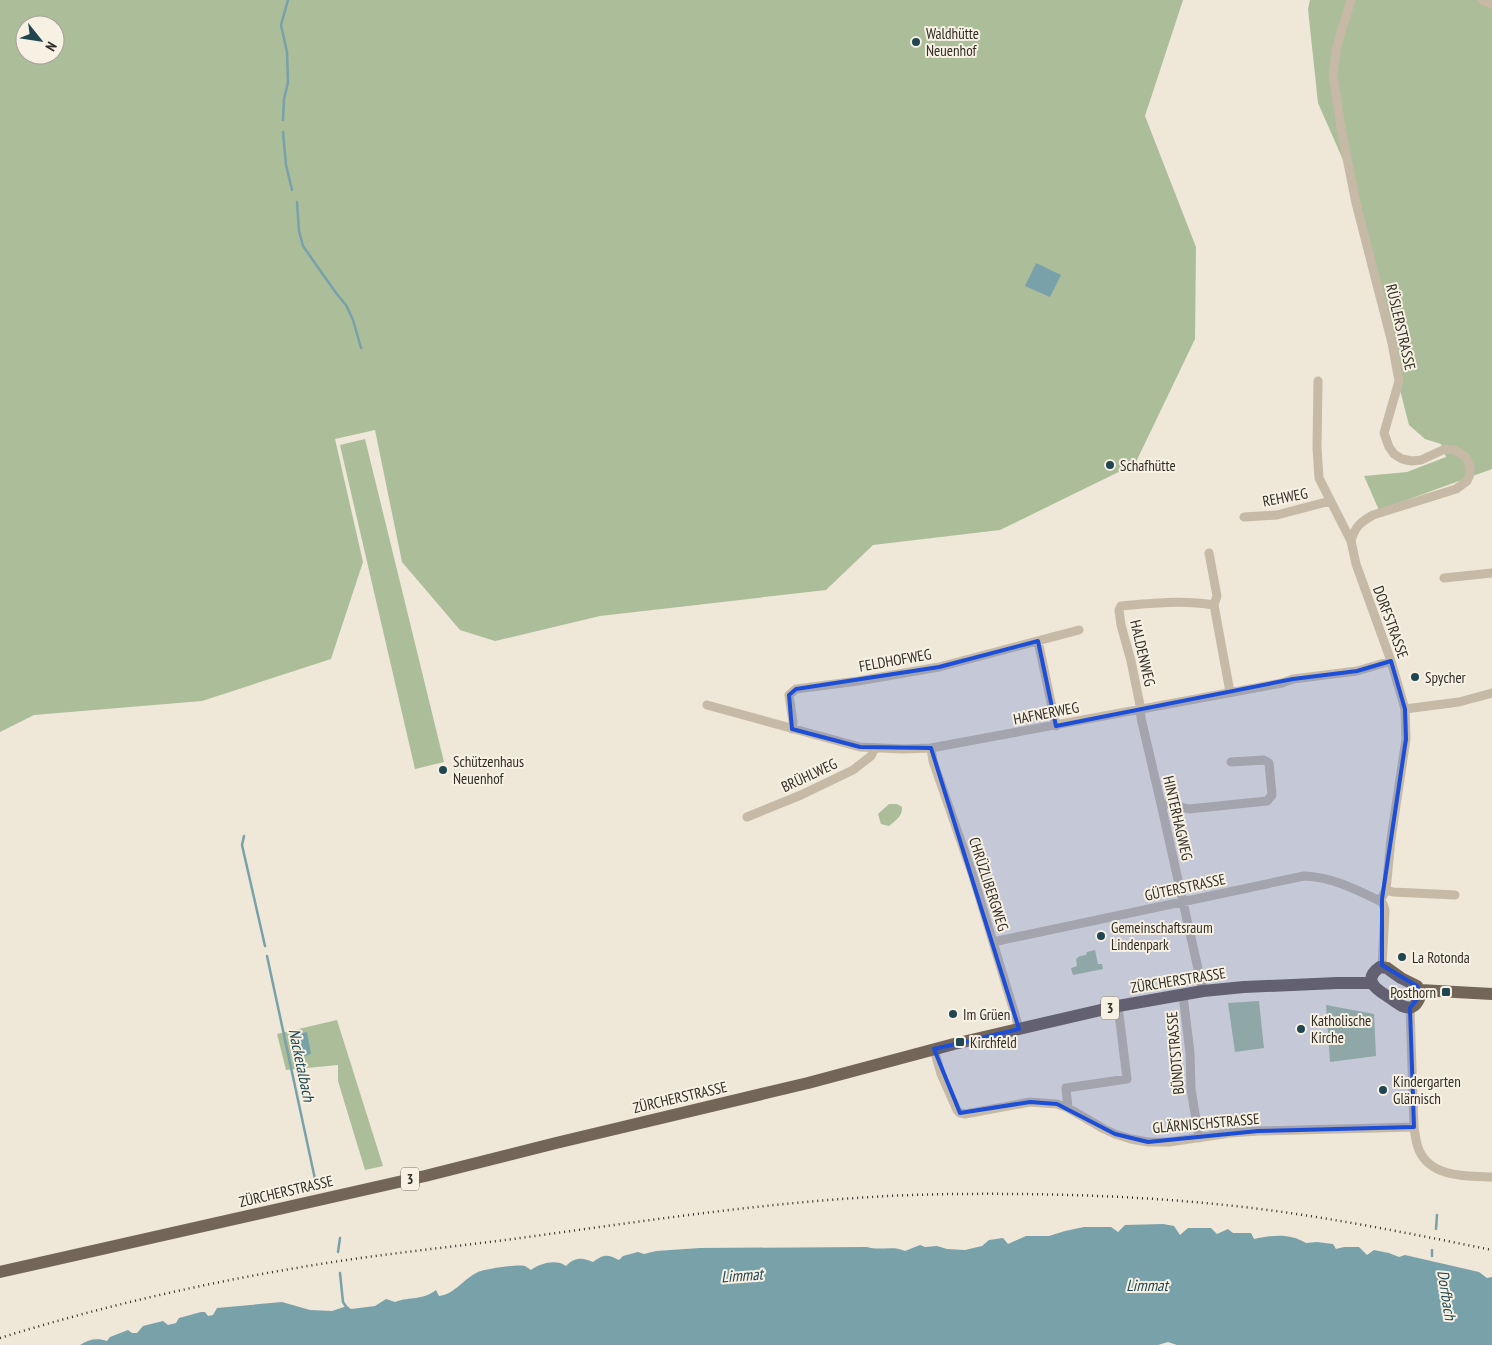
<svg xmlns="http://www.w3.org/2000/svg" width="1492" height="1345" viewBox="0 0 1492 1345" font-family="'PT Sans Narrow',sans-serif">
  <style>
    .green { fill: #acbd9a; fill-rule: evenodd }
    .water { fill: #79a1aa }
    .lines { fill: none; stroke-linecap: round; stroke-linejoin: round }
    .stream { stroke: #79a1aa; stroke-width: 2.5 }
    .street { stroke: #c6b9a5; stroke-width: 9 }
    .primary { stroke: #736558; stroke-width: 12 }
    .rail { stroke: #322c26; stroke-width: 2.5; stroke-dasharray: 1 4; stroke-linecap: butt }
    .marked { fill: #1d4ed8; fill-opacity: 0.2; stroke: #1d4ed8; stroke-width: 4; stroke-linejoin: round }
    .poi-dot { fill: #1f4651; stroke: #f7f1e4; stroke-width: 2 }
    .labels { text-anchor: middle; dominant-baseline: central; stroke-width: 4; stroke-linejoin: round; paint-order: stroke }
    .shield { fill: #f7f1e4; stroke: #6d675f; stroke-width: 1 }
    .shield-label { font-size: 14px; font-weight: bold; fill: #322c26 }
    .poi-label { font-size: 15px; fill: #322c26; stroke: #f7f1e4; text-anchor: start }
    .street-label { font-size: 15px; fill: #322c26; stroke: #f7f1e4 }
    .water-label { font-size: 16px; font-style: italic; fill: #1f4651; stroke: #f7f1e4 }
  </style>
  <rect width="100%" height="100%" fill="#efe7d8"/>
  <!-- green -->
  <path class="green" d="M0 0H1183L1145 116 1196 247 1195 339 1135 464 1000 530 873 545 826 590 600 616 495 641 460 630 402 562 375 430 335 439 363 562 331 659 202 701 34 715 0 732ZM25 25H55V55H25Z
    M1310 0H1492V469L1379 510 1364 476 1407 472 1446 457 1441 444 1425 439 1409 425 1388 343 1356 203 1359 196 1318 103 1308 9Z
    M365 439 444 762 415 769 340 445Z
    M889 804H897L902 807C903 816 895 821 889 826L881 824 878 814Z
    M1095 950 1098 964H1102L1103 969 1073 975 1071 968 1077 966 1076 959 1080 956 1086 955 1087 952Z
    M1259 1001 1264 1048 1235 1052 1228 1003Z
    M1326 1005 1374 1014 1376 1056 1330 1062Z
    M337 1020 383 1166 365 1170 338 1081V1065L286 1070 277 1034Z"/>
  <!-- water -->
  <path class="water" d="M1036 263 1061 275 1050 297 1025 286Z
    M307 1032 311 1054 302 1057C294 1051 293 1045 293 1035Z
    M1163 1224 1174 1226 1180 1235 1188 1228H1211L1217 1234 1228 1229 1233 1233H1251L1254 1239C1273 1235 1290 1233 1306 1243L1317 1242 1333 1244 1336 1249 1344 1247H1359L1367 1255 1374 1250 1389 1253 1399 1257 1405 1255 1479 1272 1487 1278 1492 1277V1345H1177L1168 1342 1158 1345H80C89 1339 97 1338 107 1341L110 1337 128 1330 132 1333H137L143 1326 163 1321 168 1325 176 1323 179 1318 201 1312H205L208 1316 213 1315 217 1308 282 1302 310 1310 332 1311 347 1306 351 1309 375 1306 386 1299 395 1302C411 1296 421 1301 436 1290L439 1296C455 1294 463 1279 478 1272 486 1269 516 1264 525 1266 527 1267 529 1269 531 1270 541 1263 556 1259 566 1266 574 1257 583 1257 593 1262 604 1254 607 1254 619 1260L623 1256 638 1252 644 1254 656 1251 700 1248 867 1247C880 1251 893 1245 905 1251L920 1245 925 1247 937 1246 947 1249 965 1250 982 1246 989 1240 1003 1238 1008 1244 1026 1236H1049L1065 1231 1084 1227H1111L1118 1232 1125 1225Z"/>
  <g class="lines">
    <!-- stream -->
    <path class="stream" d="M283 120 284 99 288 82 287 52 281 25 288 0
      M283 132 286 165 292 190
      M297 202 299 231 303 246 336 293 346 305 353 320 361 348
      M244 836 242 845 265 946
      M267 956 315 1179
      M1436 1229 1437 1215
      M338 1252 340 1238
      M1432 1256V1250
      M340 1273 343 1302 347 1308"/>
    <!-- street -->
    <path class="street" d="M1351 0 1337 46 1333 74 1341 128 1356 203 1392 343 1399 381 1384 433 1389 447 1394 454 1402 459 1412 461 1421 460 1445 449 1455 450 1466 457 1470 466V474L1467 481 1456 489 1373 515C1361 522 1355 526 1351 541
      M1482 0 1492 4
      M1318 381 1317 448 1319 478 1351 541 1356 564 1391 661 1405 709 1406 739 1391 839 1386 890 1380 901 1383 904 1385 910 1382 966
      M1244 517 1277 515 1330 501
      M1209 553 1217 596 1214 605
      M1444 578 1492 573
      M1038 641 1056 726
      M707 705 860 747 903 749 931 748 1282 683 1293 679 1357 671 1391 661
      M1405 709 1459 702 1492 693
      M792 729 793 722 789 695 796 689 858 681 939 667 1079 630
      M931 748 933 761 973 876 1019 1028
      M1161 804H1170L1189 809 1267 801 1272 795 1269 763 1264 760 1231 762
      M747 817 801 795 853 770 871 756 875 748
      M1386 890 1393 892 1455 895
      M993 942 1304 876C1332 877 1355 889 1380 901
      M1203 991 1161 804 1141 718 1140 705 1131 661 1121 625 1119 610 1121 606C1152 603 1183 600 1214 605L1230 692
      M1183 995 1190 1053 1191 1089 1199 1138
      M1410 1007 1414 1127C1415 1135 1416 1143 1419 1150 1431 1178 1467 1176 1492 1177
      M934 1049 941 1074 957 1110 960 1113 965 1114 1030 1102 1057 1104 1068 1108 1104 1129 1115 1134 1131 1139 1148 1142H1169L1230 1133 1258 1131 1414 1127
      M1068 1108 1066 1088 1127 1079 1118 1006"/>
    <!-- primary -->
    <path class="primary" d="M1380 967 1387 968 1401 978 1417 986 1421 994C1419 999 1417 1005 1412 1007 1403 1010 1394 1000 1387 996 1374 988 1363 979 1380 967Z
      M1420 990 1492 994
      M0 1272 425 1176 556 1143 808 1083 954 1044 1118 1006 1203 991 1244 987 1337 983H1371"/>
    <!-- rail -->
    <path class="rail" d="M0 1338C99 1307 200 1284 302 1267 372 1255 443 1248 513 1239 660 1219 809 1195 958 1194 1067 1193 1175 1197 1283 1212 1353 1222 1423 1236 1492 1250"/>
  </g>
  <!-- marked area -->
  <path class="marked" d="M1038 641 1056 726 1293 679 1357 671 1391 661 1405 709 1406 739 1382 899V965L1417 986 1421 994 1410 1008 1414 1127 1258 1131 1148 1142 1115 1134 1057 1104 1030 1102 960 1113 934 1049 1019 1029 931 748 860 747 792 729 789 695 796 689 939 667Z"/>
  <!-- markers -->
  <g class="poi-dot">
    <circle cx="916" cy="42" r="5"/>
    <circle cx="1110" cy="465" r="5"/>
    <circle cx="1415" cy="677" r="5"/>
    <circle cx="443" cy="770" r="5"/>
    <circle cx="1101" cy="936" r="5"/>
    <circle cx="1402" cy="957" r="5"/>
    <rect x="1441" y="987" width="10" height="10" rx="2.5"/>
    <circle cx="953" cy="1014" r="5"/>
    <circle cx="1301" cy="1029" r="5"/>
    <rect x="955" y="1037" width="10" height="10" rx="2.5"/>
    <circle cx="1383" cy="1090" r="5"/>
  </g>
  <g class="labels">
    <!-- shield labels -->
    <g class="shield">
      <rect x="1101" y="996.5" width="18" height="23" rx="4"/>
      <rect x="401" y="1167.5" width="18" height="23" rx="4"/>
    </g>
    <g class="shield-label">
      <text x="1110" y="1008">3</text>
      <text x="410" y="1179">3</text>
    </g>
    <!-- poi labels -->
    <g class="poi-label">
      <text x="926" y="33">Waldhütte<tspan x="926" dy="17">Neuenhof</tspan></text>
      <text x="1120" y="465">Schafhütte</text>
      <text x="1425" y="677">Spycher</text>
      <text x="453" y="761">Schützenhaus<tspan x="453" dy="17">Neuenhof</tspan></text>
      <text x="1111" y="927">Gemeinschaftsraum<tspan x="1111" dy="17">Lindenpark</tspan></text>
      <text x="1412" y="957">La Rotonda</text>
      <text x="1436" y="992" text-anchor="end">Posthorn</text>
      <text x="963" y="1014">Im Grüen</text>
      <text x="1311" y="1020">Katholische<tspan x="1311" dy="17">Kirche</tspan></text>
      <text x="970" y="1042">Kirchfeld</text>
      <text x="1393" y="1081">Kindergarten<tspan x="1393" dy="17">Glärnisch</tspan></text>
    </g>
    <!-- street labels -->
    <g class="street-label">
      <text transform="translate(1401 327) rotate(77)">RÜSLERSTRASSE</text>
      <text transform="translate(1285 497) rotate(-11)">REHWEG</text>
      <text transform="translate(1391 622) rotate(70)">DORFSTRASSE</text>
      <text transform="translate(1143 653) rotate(77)">HALDENWEG</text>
      <text transform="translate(895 660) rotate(-10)">FELDHOFWEG</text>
      <text transform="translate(1046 713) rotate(-11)">HAFNERWEG</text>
      <text transform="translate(809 775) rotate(-25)">BRÜHLWEG</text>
      <text transform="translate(1178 818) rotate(77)">HINTERHAGWEG</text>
      <text transform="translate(989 884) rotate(72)">CHRÜZLIBERGWEG</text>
      <text transform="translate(1185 887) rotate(-12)">GÜTERSTRASSE</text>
      <text transform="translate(1178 980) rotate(-9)">ZÜRCHERSTRASSE</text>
      <text transform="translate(1175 1053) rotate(-95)">BÜNDTSTRASSE</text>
      <text transform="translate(680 1097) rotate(-13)">ZÜRCHERSTRASSE</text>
      <text transform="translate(1206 1123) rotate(-5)">GLÄRNISCHSTRASSE</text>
      <text transform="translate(286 1191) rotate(-13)">ZÜRCHERSTRASSE</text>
    </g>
    <!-- water labels -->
    <g class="water-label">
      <text transform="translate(302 1065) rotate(78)">Nacketalbach</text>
      <text transform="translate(742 1275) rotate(-4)">Limmat</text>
      <text x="1147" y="1285">Limmat</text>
      <text transform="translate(1447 1295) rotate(81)">Dorfbach</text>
    </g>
  </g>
  <!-- north arrow -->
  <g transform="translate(40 40) rotate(120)"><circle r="24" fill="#f7f1e4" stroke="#a8a298"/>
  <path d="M0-4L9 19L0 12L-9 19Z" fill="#1f4651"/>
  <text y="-8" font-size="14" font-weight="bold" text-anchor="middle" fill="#322c26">N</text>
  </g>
</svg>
